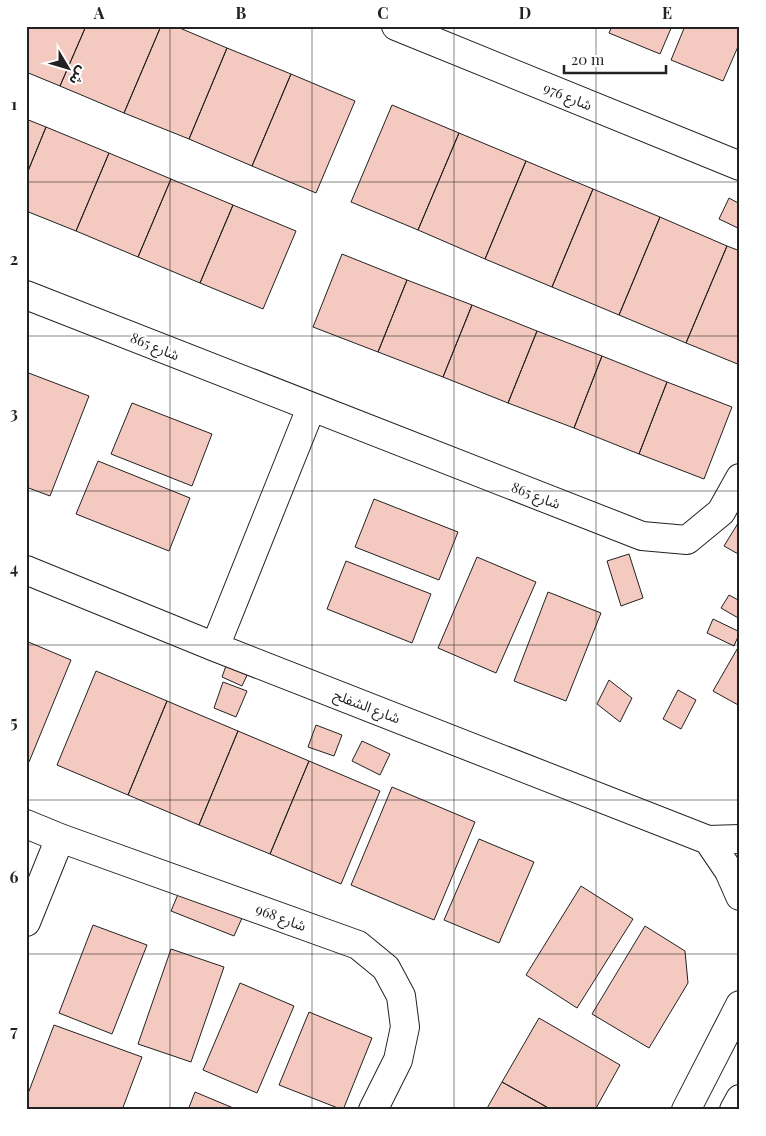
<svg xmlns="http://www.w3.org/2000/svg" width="766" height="1136" viewBox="0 0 766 1136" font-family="'Playfair Display','Noto Sans Arabic',serif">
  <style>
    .building { fill: #f3c9c0; stroke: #222 }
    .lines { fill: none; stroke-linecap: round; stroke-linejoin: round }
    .minor-casing { stroke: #222; stroke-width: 30 }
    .tertiary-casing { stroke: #222; stroke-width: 30 }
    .minor { stroke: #fff; stroke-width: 28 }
    .tertiary { stroke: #fff; stroke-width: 28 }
    .grid { fill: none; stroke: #222; stroke-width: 1; stroke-opacity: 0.55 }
    .labels { text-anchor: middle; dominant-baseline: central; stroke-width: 4; stroke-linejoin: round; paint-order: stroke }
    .street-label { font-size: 14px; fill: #222; stroke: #fff }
    .neatline { fill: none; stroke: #222; stroke-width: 2 }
    .grid-label { font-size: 16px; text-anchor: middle; font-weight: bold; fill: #222 }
  </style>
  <rect width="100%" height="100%" fill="#fff"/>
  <!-- building -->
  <path class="building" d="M26 26H86L60 86 26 72Z
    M86 26H161L124 113 60 86Z
    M161 26H175L227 48 189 139 124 113Z
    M612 26H672L660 54 609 33Z
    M685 26H740V42L723 81 671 60Z
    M227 48 291 74 252 166 189 139Z
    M291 74 355 101 316 193 252 166Z
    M392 105 459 133 418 230 351 202Z
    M26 119 46 127 26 176Z
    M46 127 109 153 76 231 26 211V176Z
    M459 133 526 161 485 259 418 230Z
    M109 153 171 179 138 257 76 231Z
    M526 161 593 189 552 287 485 259Z
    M171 179 233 205 200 283 138 257Z
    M593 189 660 217 619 315 552 287Z
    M729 198 740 204V229L719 219Z
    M233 205 296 231 263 309 200 283Z
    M660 217 727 246 686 343 619 315Z
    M727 246 740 251V365L686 343Z
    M342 254 407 280 378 352 313 327Z
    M407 280 472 305 443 377 378 352Z
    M472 305 537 331 508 403 443 377Z
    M537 331 602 356 574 428 508 403Z
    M602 356 667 382 639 454 574 428Z
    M26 372 89 396 50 496 26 487Z
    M667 382 732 407 704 479 639 454Z
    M132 403 212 434 192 486 111 454Z
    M98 461 190 498 169 551 76 514Z
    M374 499 458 532 439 580 355 547Z
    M740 520V555L724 546Z
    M629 554 643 598 621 606 607 561Z
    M477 557 536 582 496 673 438 648Z
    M346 561 431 594 412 643 327 609Z
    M548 592 601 613 566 701 514 681Z
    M729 595 740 601V619L721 608Z
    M713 619 740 632 734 646 707 633Z
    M26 641 71 660 29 762 26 761Z
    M740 644V706L713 691Z
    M227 663 249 671 242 686 222 677Z
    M96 671 167 701 128 795 57 765Z
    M609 680 632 698 620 722 597 704Z
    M223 682 247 691 236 717 214 708Z
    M678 690 696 700 681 729 663 719Z
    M167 701 238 731 199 825 128 795Z
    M316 725 342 735 334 756 308 747Z
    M238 731 309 761 270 854 199 825Z
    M362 741 390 754 380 775 352 761Z
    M309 761 380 791 341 884 270 854Z
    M392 787 475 822 434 920 351 885Z
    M479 839 534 862 499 943 444 920Z
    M581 886 633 919 577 1008 526 975Z
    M179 892 242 918 234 936 171 911Z
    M93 925 147 945 112 1034 59 1013Z
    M645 926 685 951 688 983 649 1048 592 1014Z
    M171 949 224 967 191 1062 138 1044Z
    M240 983 294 1006 257 1093 203 1070Z
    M309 1012 372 1038 343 1110 279 1085Z
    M539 1018 620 1065 595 1110H552L502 1082Z
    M54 1025 142 1057 122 1110H26V1099Z
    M502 1082 552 1110H486Z
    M195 1092 238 1110H188Z"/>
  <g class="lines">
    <!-- minor casing -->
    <g class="minor-casing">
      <path id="minor" d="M396 26 740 166
        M26 295 642 536 687 540 721 512 740 478
        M26 570 215 647 708 840 740 839
        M215 647 311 408
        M26 824 60 838 358 945 386 968 401 996 405 1027 398 1060 373 1110
        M708 840 729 871 740 896
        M26 922 60 838"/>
    </g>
    <!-- tertiary casing -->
    <g class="tertiary-casing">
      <path id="tertiary" d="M686 1110 740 1005
        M734 1110 740 1099"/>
    </g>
    <!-- minor -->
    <use href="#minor" class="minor"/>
    <!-- tertiary -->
    <use href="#tertiary" class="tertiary"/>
  </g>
  <!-- grid -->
  <path class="grid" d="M170 26V1110M312 26V1110M454 26V1110M596 26V1110M26 182H740M26 336H740M26 491H740M26 645H740M26 800H740M26 954H740"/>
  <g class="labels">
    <!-- street labels -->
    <g class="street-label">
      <text transform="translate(568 96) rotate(22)">شارع 976</text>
      <text transform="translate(155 346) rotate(22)">شارع 865</text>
      <text transform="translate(536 495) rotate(21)">شارع 865</text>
      <text transform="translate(367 706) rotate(21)">شارع الشفلح</text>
      <text transform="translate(281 917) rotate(20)">شارع 968</text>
    </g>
  </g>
  <!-- border -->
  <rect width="766" height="1136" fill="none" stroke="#ffffff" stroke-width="55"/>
  <!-- north arrow -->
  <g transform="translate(68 68) rotate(128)" stroke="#ffffff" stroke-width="4" paint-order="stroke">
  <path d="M0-4L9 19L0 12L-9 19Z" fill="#222222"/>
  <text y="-8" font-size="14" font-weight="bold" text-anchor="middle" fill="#222222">ش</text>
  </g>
  <!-- scale -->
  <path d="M564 65v8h102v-8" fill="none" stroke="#222222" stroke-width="2.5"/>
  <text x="571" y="65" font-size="15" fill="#222222" stroke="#ffffff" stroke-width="4" paint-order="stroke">20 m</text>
  <rect x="28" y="28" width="710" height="1080" class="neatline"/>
  <g class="grid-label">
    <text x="99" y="19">A</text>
    <text x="241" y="19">B</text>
    <text x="383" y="19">C</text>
    <text x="525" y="19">D</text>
    <text x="667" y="19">E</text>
    <text x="14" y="110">1</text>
    <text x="14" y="265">2</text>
    <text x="14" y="419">3</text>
    <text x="14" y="574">4</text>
    <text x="14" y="728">5</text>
    <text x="14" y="883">6</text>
    <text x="14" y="1037">7</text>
  </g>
</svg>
